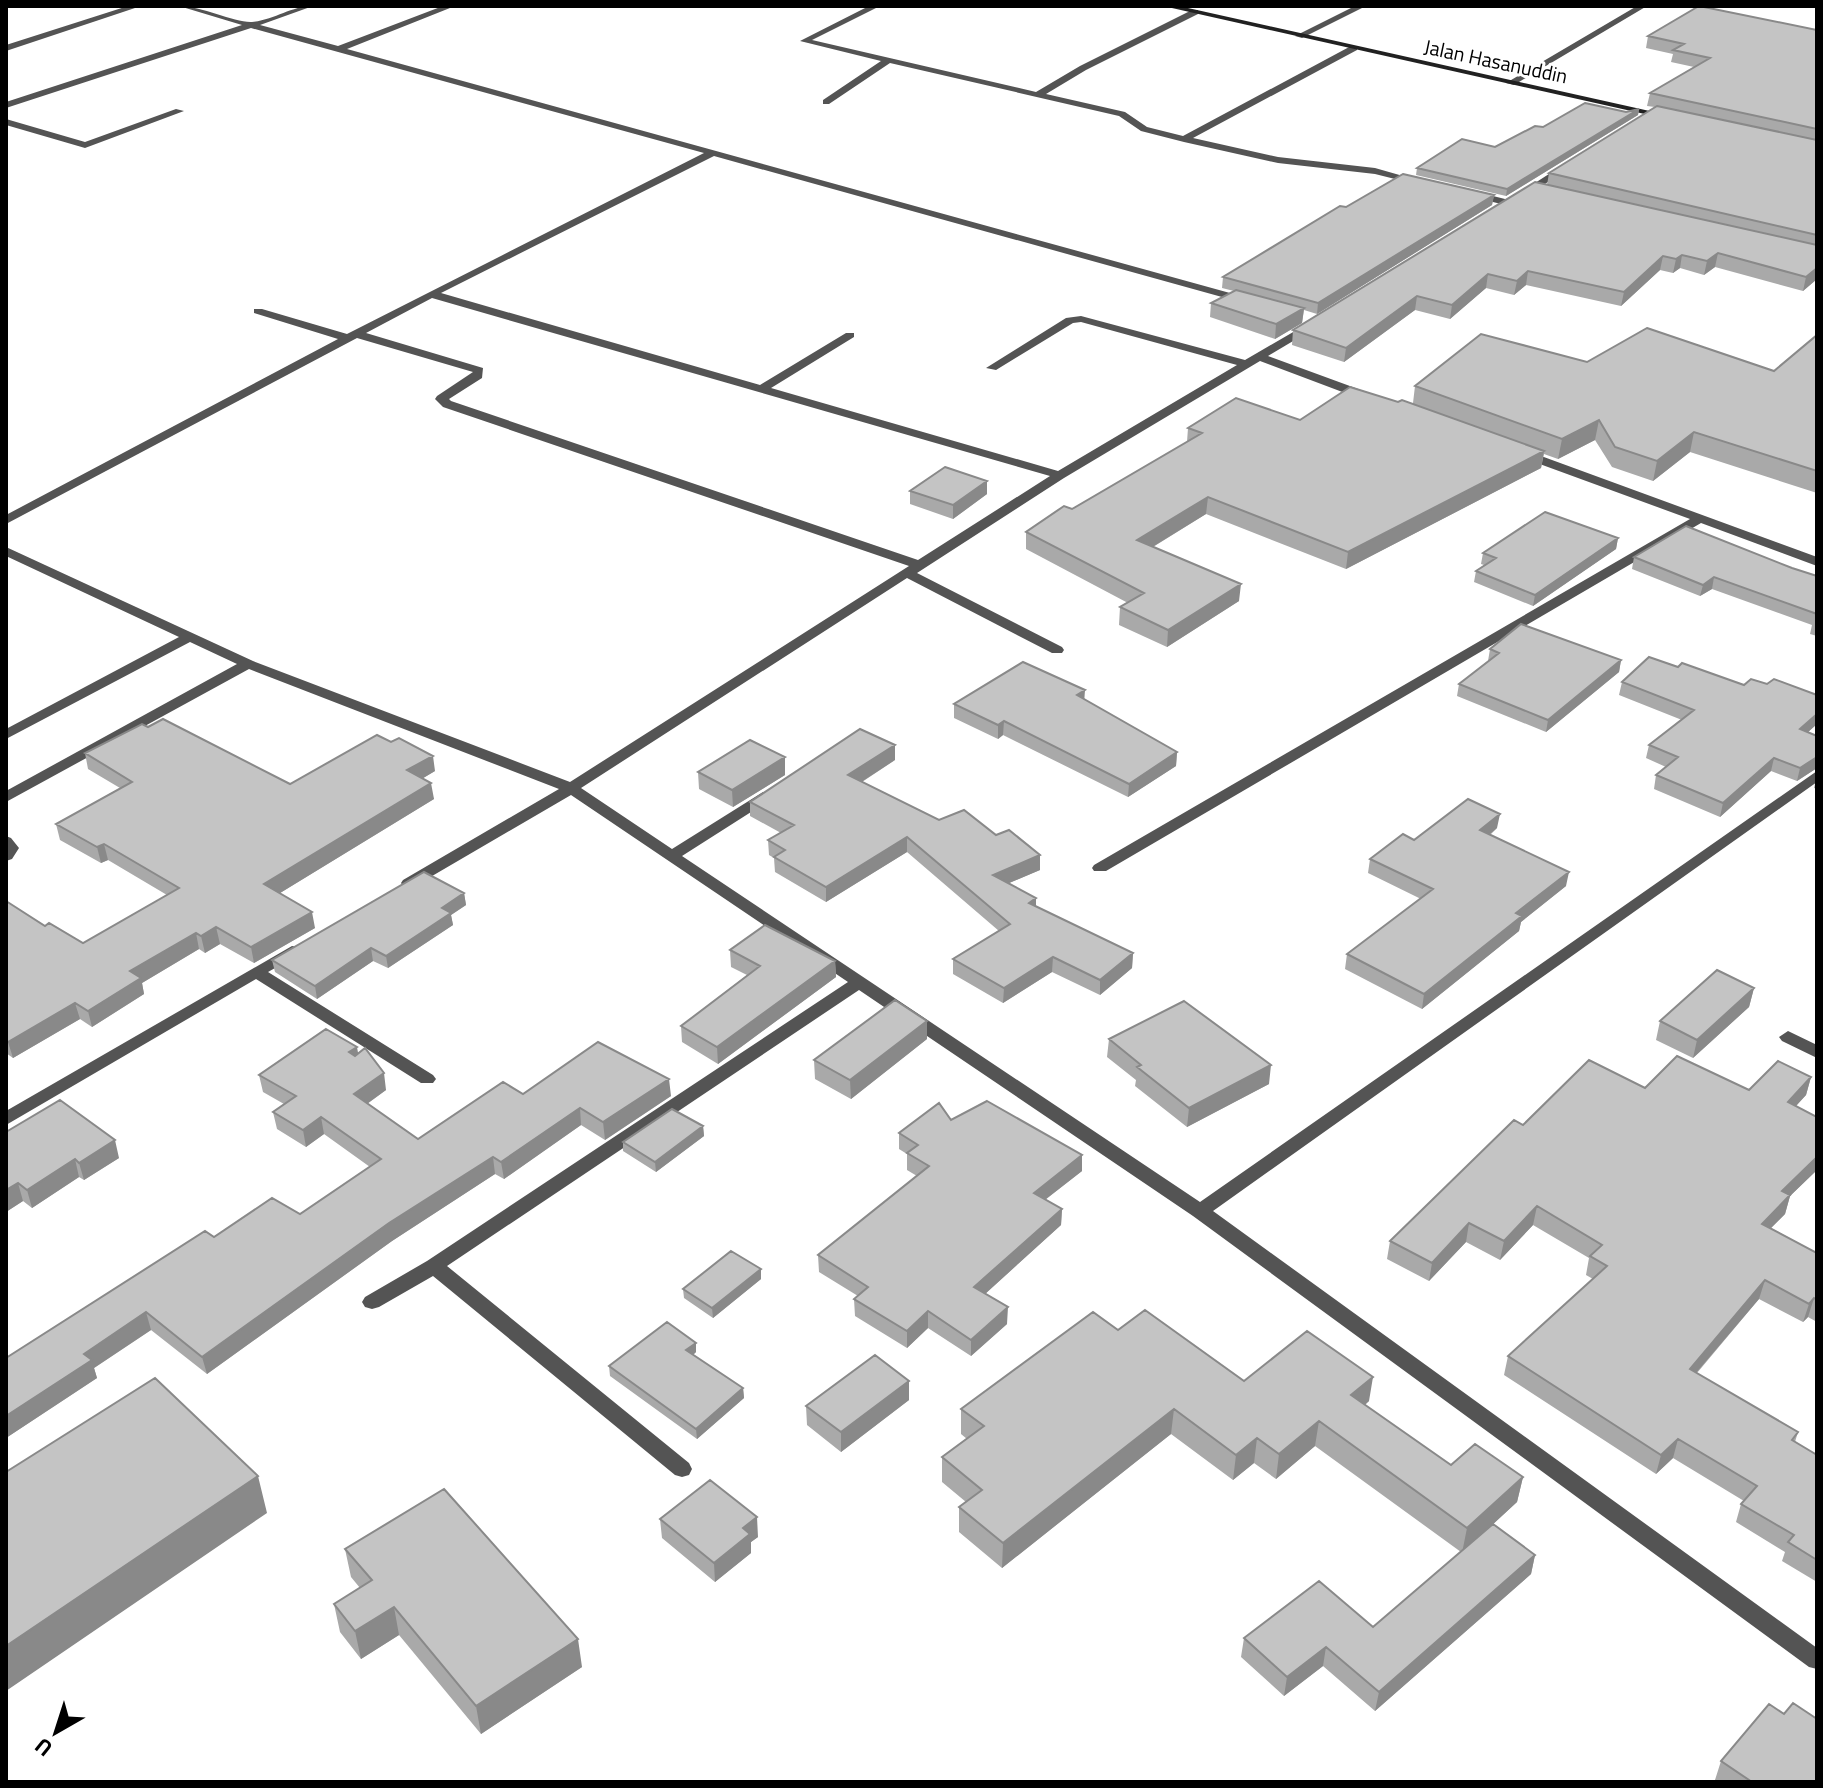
<svg xmlns="http://www.w3.org/2000/svg" width="1823" height="1788" viewBox="0 0 1823 1788" font-family="'Titillium Web',sans-serif">
  <style>
    .lines { fill: none; stroke-linecap: round; stroke-linejoin: round }
    .street { fill: #545454; fill-rule: evenodd }
    .secondary { fill: #212121; fill-rule: evenodd }
    .wall { fill: #a9a9a9 }
    .shaded-wall { fill: #898989 }
    .building { fill: #c4c4c4; stroke: #898989; stroke-width: 2 }
    .labels { text-anchor: middle; dominant-baseline: central; stroke-width: 6; stroke-linejoin: round; paint-order: stroke }
    .far-street-label { font-size: 20px; fill: #000; stroke: #fff }
  </style>
  <rect width="100%" height="100%" fill="#fff"/>
  <g class="lines">
    <!-- street -->
    <path class="street" d="M128 6H141L6 51V45Z
      M179 6C202 6 235 23 252 22 274 20 291 6 313 6L260 25 338 46 443 6H455L347 49 1248 298V302H1240L714 156 441 293 760 385 846 333H854V337L771 388 1058 471 1237 365 1081 322 1073 323 996 370 986 368 1066 318 1081 316 1245 360 1307 324H1315V328L1268 356 1369 393V399H1361L1260 361 1064 478 917 573 1062 647 1064 650 1062 653H1052L907 578 581 788 672 849 763 792H773L776 795 773 798 682 856 1200 1202 1817 771V782L1213 1211 1817 1648V1669L1809 1667 1193 1216 859 990 447 1266 689 1463 692 1469 689 1475 682 1477 675 1475 433 1276 379 1307 372 1309 365 1307 362 1302 365 1297 427 1261 848 982 571 795 415 886H403L401 883 403 880 559 789 249 669 6 802V791L237 664 190 642 6 739V729L179 637 6 556V547L253 661 570 782 909 566 443 407 435 399 437 396 473 372 357 338 6 524V515L338 339 254 313V309H262L347 334 704 153 251 28 6 108V102L242 25ZM432 298 1050 476 918 560 451 401 449 399 482 378 483 368 366 333Z
      M869 6H880L812 40 1036 92 1080 66 1192 10H1198V14L1086 70 1046 94 1125 112 1147 127 1183 136 1351 46H1357V50L1193 138 1278 157 1375 168 1424 182 1419 185 1375 174 1278 163 1184 142 1141 131 1119 116 890 63 829 104H823V100L881 61 800 41Z
      M1355 6H1366L1302 38 1295 36Z
      M1637 6H1647L1514 85 1506 83Z
      M176 109 184 111 85 148 6 125V119L85 142Z
      M1563 165 1571 167 1525 197 1516 195Z
      M1473 191 1513 201 1514 203 1509 206 1469 196 1468 194Z
      M1522 449 1817 557V566L1701 523 1106 871H1094L1092 868 1094 865 1690 519 1518 456 1516 453Z
      M6 836 11 838 19 848 12 859 6 861Z
      M292 946 298 947 300 951 298 955 268 972 433 1075 436 1079 433 1083H421L256 979 6 1125V1111Z
      M1788 1031 1817 1045V1058L1782 1041 1779 1037Z"/>
    <!-- secondary -->
    <path class="secondary" d="M1163 6H1179L1672 116 1667 119Z"/>
  </g>
  <!-- wall -->
  <path class="wall" d="M1817 30V279L1803 291 1715 267 1704 275 1680 268 1673 273 1660 270 1621 306 1526 285 1514 295 1486 288 1450 319 1415 310 1344 362 1292 345 1293 330 1547 185 1549 173 1655 107 1647 106 1650 93 1694 67 1671 62 1673 54 1646 48 1648 36Z
    M1639 109 1638 115 1506 196 1416 175 1417 168 1495 147 1543 127 1626 112Z
    M1494 195 1492 205 1317 314 1304 310 1302 323 1275 339 1210 317 1211 303 1234 291 1222 288 1223 277 1346 207Z
    M1817 335V493L1690 452 1653 481 1612 467 1595 440 1558 459 1544 454 1541 468 1346 569 1206 514 1153 547 1239 601 1167 647 1119 625 1120 607 1128 603 1026 549V532L1072 509 1187 442 1188 428 1300 420 1398 402 1413 403 1415 386 1587 362 1774 371Z
    M987 481V494L953 519 910 504V491Z
    M1618 538 1616 549 1533 606 1474 582 1476 571 1484 565 1481 564 1483 553Z
    M1634 557 1792 568 1817 576V636L1810 634 1812 625 1712 589 1700 596 1632 569Z
    M1490 649 1621 660 1619 672 1546 732 1457 696 1459 684 1488 661Z
    M1678 667 1744 685 1767 684 1817 695V724L1808 732 1817 736V768L1797 781 1771 771 1720 817 1654 789 1656 775 1666 767 1646 758 1649 745 1682 720 1619 695 1622 682Z
    M1084 699 1177 752 1176 766 1128 797 1003 735 998 739 954 718V704Z
    M148 727 290 784 435 771 423 778 434 799 280 893 315 928 254 963 220 944 205 953 199 949 142 983 144 994 92 1027 80 1019 13 1058 6 1053V901L45 926 83 943 167 895 108 860 101 863 60 840 56 824 120 788 88 769 85 753Z
    M785 757V775L733 807 699 789 698 772Z
    M895 760 862 782 939 820 996 835 1040 855V870L1009 883 1036 906 1133 953 1132 968 1100 995 1052 972 1003 1003 953 974V959L999 931 907 852 826 902 775 872 774 858 769 855 768 840 781 833 750 816V802Z
    M1817 775V789L1814 788Z
    M1497 828 1490 835 1566 886 1521 922 1519 931 1422 1009 1345 969 1347 954 1421 899 1368 873 1370 859 1414 840Z
    M464 893 466 905 451 915 453 925 388 968 373 961 317 999 275 972 272 960Z
    M730 950 835 961 836 977 718 1064 682 1042 681 1026 747 975 731 967Z
    M1754 988 1749 1007 1693 1058 1656 1040 1660 1021Z
    M927 1039 851 1099 815 1079 814 1060Z
    M1109 1039 1269 1084 1187 1127 1135 1086 1136 1080 1107 1057Z
    M358 1054 386 1090 367 1104 418 1139 523 1094 671 1096 605 1140 581 1125 504 1179 495 1174 392 1241 207 1374 151 1330 94 1368 97 1378 6 1438 214 1237 300 1214 370 1167 324 1134 306 1147 277 1129 273 1112 284 1104 263 1092 259 1075Z
    M1811 1077 1806 1095 1796 1106 1817 1117V1170L1790 1196 1785 1214 1771 1228 1817 1253V1322L1808 1317 1803 1322 1759 1299 1697 1373 1798 1432 1795 1442 1817 1455V1582L1782 1561 1785 1552 1736 1522 1741 1504 1744 1501 1673 1458 1656 1474 1504 1375 1508 1356 1593 1279 1586 1275 1589 1258 1533 1225 1500 1260 1466 1242 1429 1281 1387 1259 1390 1241 1523 1125 1645 1088 1749 1090Z
    M951 1120 1082 1171 1045 1200 1062 1209 1061 1225 985 1294 1007 1324 971 1356 928 1328 907 1348 855 1316 854 1299 858 1296 819 1272 818 1255 917 1176 907 1170V1154L899 1149V1133Z
    M703 1126 704 1136 656 1172 623 1151V1142Z
    M6 1132 119 1158 84 1180 79 1177 32 1208 23 1201 6 1212Z
    M761 1269V1279L713 1318 684 1298 683 1289Z
    M1118 1330 1244 1381 1369 1401 1365 1405 1451 1465 1523 1477 1517 1502 1493 1524 1535 1555 1531 1574 1375 1711 1323 1666 1284 1696 1241 1657 1244 1638 1373 1627 1461 1552 1315 1446 1276 1479 1254 1463 1233 1480 1171 1434 1002 1568 959 1532V1507L966 1502 942 1482V1457L967 1439 961 1434V1409Z
    M696 1343V1352L693 1355 743 1388 744 1398 697 1439 610 1376 609 1366Z
    M909 1381V1400L841 1452 807 1425 806 1406Z
    M660 1519 758 1537 751 1542V1553L715 1582 662 1538Z
    M345 1549 582 1667 481 1734 399 1635 361 1659 340 1632 334 1604 360 1588 351 1577Z
    M1784 1714 1817 1782H1718L1715 1780 1721 1761Z"/>
  <!-- shaded-wall -->
  <path class="shaded-wall" d="M1639 109 1638 115 1506 196 1507 189Z
    M1494 195 1492 205 1317 314 1318 303Z
    M1718 253 1715 267 1704 275 1707 261Z
    M1682 255 1680 268 1673 273 1676 259Z
    M1663 256 1660 270 1621 306 1624 292Z
    M1817 268V279L1803 291 1806 277Z
    M1528 271 1526 285 1514 295 1517 281Z
    M1488 274 1486 288 1450 319 1452 305Z
    M1417 296 1415 310 1344 362 1346 348Z
    M1304 308 1302 323 1275 339 1276 324Z
    M1599 420 1595 440 1558 459 1562 439Z
    M1694 432 1690 452 1653 481 1657 461Z
    M1544 451 1541 468 1346 569 1348 552Z
    M987 481V494L953 519V505Z
    M1208 497 1206 514 1136 557 1137 540Z
    M1618 538 1616 549 1533 606 1535 595Z
    M1714 577 1712 589 1700 596 1703 585Z
    M1241 584 1239 601 1167 647 1168 630Z
    M1621 660 1619 672 1546 732 1548 720Z
    M1085 690 1084 704 1077 695Z
    M1817 714V724L1797 742 1800 729Z
    M1004 721 1003 735 998 739V725Z
    M895 745V760L849 790 848 775Z
    M1177 752 1176 766 1128 797 1129 784Z
    M433 756 435 771 410 786 407 770Z
    M785 757V775L733 807 732 790Z
    M1817 757V768L1797 781 1800 768Z
    M1774 758 1771 771 1720 817 1723 803Z
    M431 783 434 799 267 901 264 884Z
    M1500 814 1497 828 1478 844 1480 830Z
    M907 837V852L826 902V887Z
    M104 844 108 860 101 863 97 847Z
    M1040 855V870L993 890V875Z
    M1569 872 1566 886 1521 922 1519 931 1422 1009 1424 994 1516 913Z
    M464 893 466 905 451 915 453 925 388 968 386 956 442 908Z
    M1036 898V913L1029 903Z
    M312 912 315 928 254 963 251 947Z
    M216 927 220 944 205 953 201 936Z
    M196 933 199 949 142 983 144 994 92 1027 88 1011 130 971Z
    M371 948 373 961 317 999 315 986Z
    M1133 953 1132 968 1100 995V980Z
    M1053 957 1052 972 1003 1003 1004 988Z
    M835 961 836 977 718 1064 717 1047Z
    M1754 988 1749 1007 1693 1058 1697 1040Z
    M75 1003 80 1019 13 1058 8 1042Z
    M927 1021V1039L851 1099 850 1080Z
    M357 1047 360 1064 349 1052Z
    M1271 1065 1269 1084 1187 1127 1189 1108Z
    M384 1073 386 1090 357 1111 354 1094Z
    M1811 1077 1806 1095 1783 1120 1788 1102Z
    M669 1079 671 1096 605 1140 603 1122Z
    M580 1108 581 1125 504 1179 501 1162Z
    M321 1117 324 1134 306 1147 303 1130Z
    M703 1126 704 1136 656 1172 655 1162Z
    M115 1140 119 1158 84 1180 79 1163Z
    M1082 1155V1171L1033 1209 1034 1193Z
    M493 1157 495 1174 392 1241 207 1374 202 1357 389 1223Z
    M1817 1157V1170L1790 1196 1785 1214 1757 1242 1762 1224 1782 1191Z
    M75 1159 79 1177 32 1208 27 1190Z
    M18 1183 23 1201 6 1212V1190Z
    M1537 1206 1533 1225 1500 1260 1504 1241Z
    M1062 1209 1061 1225 974 1304V1287Z
    M1469 1223 1466 1242 1429 1281 1432 1263Z
    M761 1269V1279L713 1318 712 1308Z
    M1765 1280 1759 1299 1684 1387 1690 1369Z
    M1814 1298 1808 1317 1803 1322 1809 1304Z
    M1008 1307 1007 1324 971 1356V1340Z
    M928 1311V1328L907 1348V1331Z
    M146 1312 151 1330 94 1368 97 1378 6 1438V1416L84 1354Z
    M696 1343V1352L687 1360 686 1350Z
    M1373 1377 1369 1401 1347 1420 1351 1395Z
    M909 1381V1400L841 1452V1432Z
    M743 1388 744 1398 697 1439 696 1429Z
    M1174 1409 1171 1434 1002 1568 1003 1543Z
    M1319 1421 1315 1446 1276 1479 1279 1454Z
    M1257 1438 1254 1463 1233 1480 1236 1455Z
    M1678 1439 1673 1458 1656 1474 1661 1455Z
    M258 1476 267 1513 6 1691V1646Z
    M1523 1477 1517 1502 1462 1553 1467 1528Z
    M757 1517 758 1537 751 1542V1553L715 1582 714 1563 743 1528Z
    M1535 1555 1531 1574 1375 1711 1379 1692Z
    M394 1607 399 1635 361 1659 355 1631Z
    M578 1639 582 1667 481 1734 476 1706Z
    M1326 1647 1323 1666 1284 1696 1287 1677Z"/>
  <!-- building -->
  <path class="building" d="M1699 6 1817 30V129L1650 93 1710 58 1673 50 1684 44 1648 36Z
    M1585 103 1626 112 1639 109 1507 189 1417 168 1462 139 1495 147 1535 126 1543 127Z
    M1657 106 1817 140V235L1549 173Z
    M1403 174 1494 195 1318 303 1223 277 1340 206 1346 207Z
    M1535 182 1817 245V268L1806 277 1718 253 1707 261 1682 255 1676 259 1663 256 1624 292 1528 271 1517 281 1488 274 1452 305 1417 296 1346 348 1293 330Z
    M1236 290 1304 308 1276 324 1211 303Z
    M1647 328 1774 371 1817 335V471L1694 432 1657 461 1615 447 1599 420 1562 439 1415 386 1481 334 1587 362Z
    M1350 387 1398 402 1402 400 1544 451 1348 552 1208 497 1137 540 1241 584 1168 630 1120 607 1144 593 1026 532 1064 506 1072 509 1202 433 1188 428 1236 398 1300 420Z
    M945 467 987 481 953 505 910 491Z
    M1545 512 1618 538 1535 595 1476 571 1496 558 1483 553Z
    M1686 526 1792 568 1817 576V614L1714 577 1703 585 1634 557Z
    M1521 624 1621 660 1548 720 1459 684 1499 653 1490 649Z
    M1649 657 1678 667 1682 663 1744 685 1751 679 1767 684 1774 679 1817 695V714L1800 729 1817 736V757L1800 768 1774 758 1723 803 1656 775 1678 757 1649 745 1694 710 1622 682Z
    M1023 662 1085 690 1077 695 1177 752 1129 784 1004 721 998 725 954 704Z
    M163 719 290 784 377 735 391 742 399 738 433 756 407 770 431 783 264 884 312 912 251 947 216 927 201 936 196 933 130 971 141 978 88 1011 75 1003 8 1042 6 1040V901L45 926 49 923 83 943 179 888 104 844 97 847 56 824 132 782 85 753 142 724 148 727Z
    M860 729 895 745 848 775 939 820 964 810 996 835 1009 830 1040 855 993 875 1036 898 1029 903 1133 953 1100 980 1053 957 1004 988 953 959 1010 924 907 837 826 887 774 857 785 850 768 840 794 825 750 802Z
    M750 740 785 757 732 790 698 772Z
    M1468 799 1500 814 1480 830 1569 872 1516 913 1522 916 1424 994 1347 954 1433 889 1370 859 1403 834 1414 840Z
    M424 872 464 893 442 908 451 913 386 956 371 948 315 986 272 960Z
    M765 925 835 961 717 1047 681 1026 760 966 730 950Z
    M1717 970 1754 988 1697 1040 1660 1021Z
    M895 1000 927 1021 850 1080 814 1060Z
    M1184 1001 1271 1065 1189 1108 1137 1067 1141 1065 1109 1039Z
    M326 1029 357 1047 349 1052 355 1056 365 1048 384 1073 354 1094 418 1139 503 1082 523 1094 598 1042 669 1079 603 1122 580 1108 501 1162 493 1157 389 1223 202 1357 146 1312 84 1354 92 1360 6 1416V1358L205 1231 214 1237 272 1198 300 1214 381 1159 321 1117 303 1130 273 1112 296 1096 259 1075Z
    M1677 1056 1749 1090 1778 1061 1811 1077 1788 1102 1817 1117V1157L1782 1191 1790 1195 1762 1224 1817 1253V1300L1814 1298 1809 1304 1765 1280 1690 1369 1798 1432 1792 1440 1817 1455V1560L1788 1542 1794 1535 1741 1504 1757 1486 1678 1439 1661 1455 1508 1356 1607 1266 1590 1256 1602 1245 1537 1206 1504 1241 1469 1223 1432 1263 1390 1241 1514 1120 1523 1125 1589 1060 1645 1088Z
    M60 1100 115 1140 79 1163 75 1159 27 1190 18 1183 6 1190V1132Z
    M987 1101 1082 1155 1034 1193 1062 1209 974 1287 1008 1307 971 1340 928 1311 907 1331 854 1299 868 1287 818 1255 929 1166 907 1153 918 1145 899 1133 939 1103 951 1120Z
    M672 1109 703 1126 655 1162 623 1142Z
    M731 1251 761 1269 712 1308 683 1289Z
    M1145 1310 1244 1381 1307 1331 1373 1377 1351 1395 1451 1465 1475 1444 1523 1477 1467 1528 1319 1421 1279 1454 1257 1438 1236 1455 1174 1409 1003 1543 959 1507 982 1490 942 1457 984 1426 961 1409 1093 1312 1118 1330Z
    M667 1322 696 1343 686 1350 743 1388 696 1429 609 1366Z
    M875 1355 909 1381 841 1432 806 1406Z
    M155 1378 258 1476 6 1646V1472Z
    M710 1480 757 1517 743 1528 750 1534 714 1563 660 1519Z
    M444 1489 578 1639 476 1706 394 1607 355 1631 334 1604 372 1580 345 1549Z
    M1493 1524 1535 1555 1379 1692 1326 1647 1287 1677 1244 1638 1319 1581 1373 1627Z
    M1793 1703 1817 1719V1782H1752L1721 1761 1769 1704 1784 1714Z"/>
  <g class="labels">
    <!-- far-street labels -->
    <g class="far-street-label">
      <text transform="translate(1496 61) rotate(12)">Jalan Hasanuddin</text>
    </g>
  </g>
  <!-- border -->
  <rect width="1823" height="1788" fill="none" stroke="#000000" stroke-width="16"/>
  <!-- north arrow -->
  <g transform="translate(56 1732) rotate(219)" stroke="#ffffff" stroke-width="6" paint-order="stroke">
  <path d="M0-6L14 30L0 20L-14 30Z" fill="#000000"/>
  <text y="-12" font-size="22" font-weight="bold" text-anchor="middle" fill="#000000">U</text>
  </g>
</svg>
